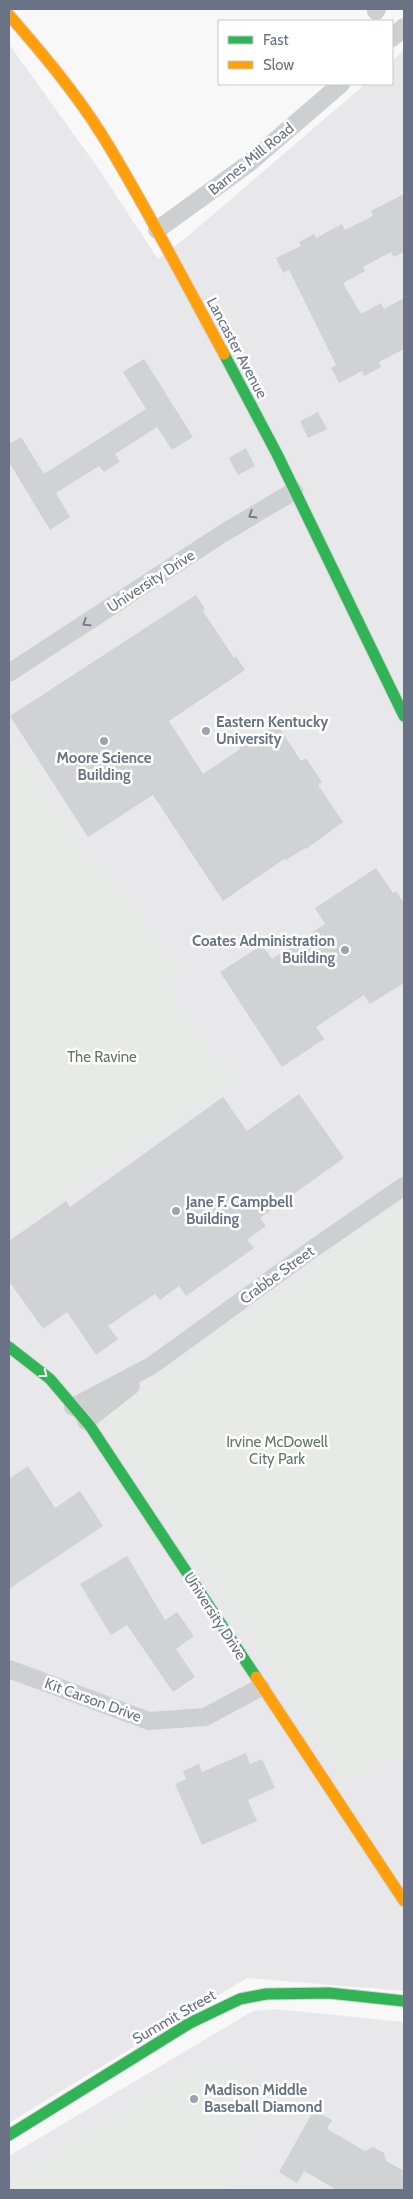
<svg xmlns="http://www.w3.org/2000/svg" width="413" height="2199" viewBox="0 0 413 2199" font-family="Cabin,sans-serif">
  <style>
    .built { fill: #e8e8ea }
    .green { fill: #e7eae6 }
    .building { fill: #d0d2d3 }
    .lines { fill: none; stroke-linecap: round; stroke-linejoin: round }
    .fast-casing { stroke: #d4d4d6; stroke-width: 13 }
    .slow-casing { stroke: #d4d4d6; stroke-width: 13 }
    .street { stroke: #cecfd1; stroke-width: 18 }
    .fast { stroke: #30b455; stroke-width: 11 }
    .slow { stroke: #ff9f0a; stroke-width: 11 }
    .oneway { stroke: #747c8e }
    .oneway2 { stroke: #fff }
    .poi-dot { fill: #9ca2ae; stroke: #fff; stroke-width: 2 }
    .labels { text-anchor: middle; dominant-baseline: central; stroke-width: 5; stroke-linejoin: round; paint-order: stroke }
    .street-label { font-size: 15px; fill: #6a7386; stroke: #fff }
    .poi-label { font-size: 15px; font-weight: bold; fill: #6a7386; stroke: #fff; text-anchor: start }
    .park-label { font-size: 15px; fill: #647865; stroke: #fff }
  </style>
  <rect width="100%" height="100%" fill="#f8f8f8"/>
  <!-- built -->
  <path class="built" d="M9 44 100 171 158 259 194 231 365 84H392V61L404 50V1202L104 1418 345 1781 404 1753V1991L247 1978 9 2123Z
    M275 2009 404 2022V2190H9V2156L253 2011Z"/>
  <!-- green -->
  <path class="green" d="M9 738 92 862 107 867 174 965 181 961 186 968 166 984 219 1062C228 1067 236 1069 237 1081L226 1085 9 1236Z
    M404 1202V1753L345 1781 260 1656 103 1418Z
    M202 2062 242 2065 251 2133 230 2190H9V2179Z"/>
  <!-- building -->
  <path class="building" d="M404 194V252L394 257 391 252 363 267 365 271 343 283 361 314 381 303 384 309 404 298V349L379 362 381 367 364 376 362 371 339 383 331 368 336 365 289 270 283 273 276 258 301 246 299 242 314 234 316 238 342 224 345 230 373 216 371 211Z
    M144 359 193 437 172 450 157 427 115 454 120 462 104 472 99 466 56 493 70 517 50 530 9 462V444L21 437 44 474 146 409 123 372Z
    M318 412 327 429 308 438 300 421Z
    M246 448 255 466 238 475 229 458Z
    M196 595 205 609 203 611 234 658 236 656 245 670 169 721 203 774 240 749 239 747 277 724 301 761 306 758 322 782 318 785 343 822 306 849 305 848 286 860 284 859 223 901 153 795 88 837 10 716Z
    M376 868 393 893 396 891 404 903V983L370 1004 364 995 316 1027 324 1039 282 1067 220 972 262 945 272 959 325 924 315 908Z
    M299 1094 344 1158 260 1218 266 1226 247 1240 254 1248 186 1296 179 1286 160 1300 155 1294 108 1326 118 1339 96 1355 67 1312 43 1329 9 1281V1241L66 1201 70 1207 223 1097 247 1131Z
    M28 1466 55 1508 80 1491 103 1526 9 1589V1479Z
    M127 1556 165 1620 177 1612 194 1636 176 1649 195 1677 173 1692 127 1625 111 1635 80 1584Z
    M246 1753 250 1764 262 1759 275 1788 248 1800 257 1821 202 1845 175 1784 186 1779 183 1771 199 1764 202 1772Z
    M314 2110 332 2120 327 2129 365 2151 373 2147 384 2153 386 2161 404 2171V2190H337L304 2171 297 2183 279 2172Z"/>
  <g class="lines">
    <!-- fast casing -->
    <g class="fast-casing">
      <path id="fast" d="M224 354 277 454 404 716
        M9 1347 50 1379 90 1426 256 1677
        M9 2135 190 2023 240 1999 266 1994 329 1993 404 2001"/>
    </g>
    <!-- slow casing -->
    <g class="slow-casing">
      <path id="slow" d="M9 15C42 53 75 92 102 135 146 206 184 281 224 354
        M256 1677 404 1901"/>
    </g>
    <!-- street -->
    <path class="street" d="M376 11 377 9
      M392 38 404 27
      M157 230 248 164 341 84
      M9 673 222 534 294 491
      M73 1407 151 1366 314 1248 404 1186
      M86 1421 131 1386
      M9 1669 149 1721 205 1717 261 1687"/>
    <!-- fast -->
    <use href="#fast" class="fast"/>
    <!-- slow -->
    <use href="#slow" class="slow"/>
  </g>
  <!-- one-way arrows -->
  <defs><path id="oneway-chevron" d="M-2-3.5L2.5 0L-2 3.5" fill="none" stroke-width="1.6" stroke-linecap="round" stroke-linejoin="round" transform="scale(1.25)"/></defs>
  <g class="oneway">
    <use href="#oneway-chevron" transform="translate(252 515) rotate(148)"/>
    <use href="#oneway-chevron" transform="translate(86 623) rotate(147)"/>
  </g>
  <use class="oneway2" href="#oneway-chevron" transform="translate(44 1374) rotate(38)"/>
  <!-- markers -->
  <g class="poi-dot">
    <circle cx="206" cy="731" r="5"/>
    <circle cx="104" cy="741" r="5"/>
    <circle cx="345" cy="950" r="5"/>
    <circle cx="176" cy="1211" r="5"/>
    <circle cx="194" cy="2099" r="5"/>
  </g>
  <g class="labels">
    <!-- street labels -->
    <g class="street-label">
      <text transform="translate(251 159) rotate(-39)">Barnes Mill Road</text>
      <text transform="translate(237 348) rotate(62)">Lancaster Avenue</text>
      <text transform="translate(151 581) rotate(-33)">University Drive</text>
      <text transform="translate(277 1275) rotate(-36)">Crabbe Street</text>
      <text transform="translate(215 1616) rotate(57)">University Drive</text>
      <text transform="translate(93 1700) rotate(20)">Kit Carson Drive</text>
      <text transform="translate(174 2017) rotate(-30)">Summit Street</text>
    </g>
    <!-- poi labels -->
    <g class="poi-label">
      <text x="216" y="722">Eastern Kentucky<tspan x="216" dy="17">University</tspan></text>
      <text x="104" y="758" text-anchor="middle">Moore Science<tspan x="104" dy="17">Building</tspan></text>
      <text x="335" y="941" text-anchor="end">Coates Administration<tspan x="335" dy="17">Building</tspan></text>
      <text x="186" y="1202">Jane F. Campbell<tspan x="186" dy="17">Building</tspan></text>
      <text x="204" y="2090">Madison Middle<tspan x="204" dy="17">Baseball Diamond</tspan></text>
    </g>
    <!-- park labels -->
    <g class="park-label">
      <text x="102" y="1057">The Ravine</text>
      <text x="277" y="1442">Irvine McDowell<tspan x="277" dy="17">City Park</tspan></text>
    </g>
  </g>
  <!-- border -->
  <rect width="413" height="2199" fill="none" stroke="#6a7386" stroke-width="20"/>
  <!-- legend -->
  <rect x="218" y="20" width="175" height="65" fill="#ffffff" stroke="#c3c7cf"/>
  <rect x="228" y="36" width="25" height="8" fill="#30b455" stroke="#c3c7cf"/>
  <text x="263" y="45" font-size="15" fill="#6a7386">Fast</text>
  <rect x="228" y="61" width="25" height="8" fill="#ff9f0a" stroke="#c3c7cf"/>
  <text x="263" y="70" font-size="15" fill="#6a7386">Slow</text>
</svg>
